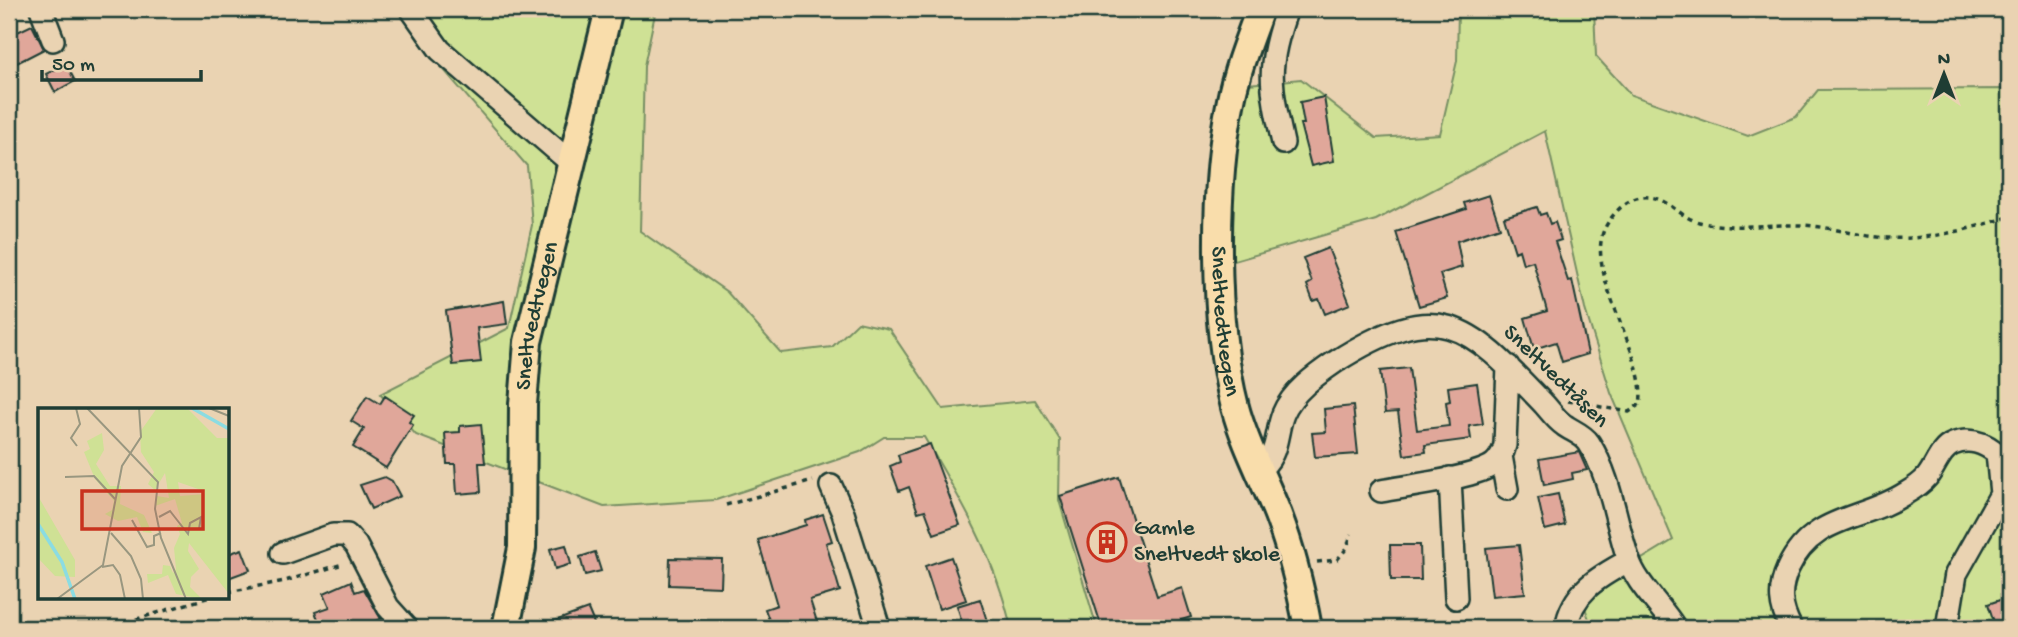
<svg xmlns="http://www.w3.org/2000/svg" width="2018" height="637" viewBox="0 0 2018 637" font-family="'Gochi Hand',sans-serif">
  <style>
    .green { fill: #cfe195; stroke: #778f64; stroke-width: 2 }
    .building { fill: #e0a79a; stroke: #1f3d34; stroke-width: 2 }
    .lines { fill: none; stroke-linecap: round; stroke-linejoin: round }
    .minor-casing { stroke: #1f3d34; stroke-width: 26 }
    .major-casing { stroke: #1f3d34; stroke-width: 32 }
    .path { stroke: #1f3d34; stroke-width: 3.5; stroke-dasharray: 5 5; stroke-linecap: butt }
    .minor { stroke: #ead3b2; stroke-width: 21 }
    .major { stroke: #f9ddab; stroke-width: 26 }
    .labels { text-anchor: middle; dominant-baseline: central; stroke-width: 5; stroke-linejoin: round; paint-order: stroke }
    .street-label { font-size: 23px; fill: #1f3d34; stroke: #ead3b2 }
    .poi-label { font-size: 23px; fill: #1f3d34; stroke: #ead3b2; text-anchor: start }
    .inset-river { fill: none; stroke: #8bdce2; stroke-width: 3.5 }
    .inset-road { fill: none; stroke: #999780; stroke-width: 2 }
    .view { fill: #c8321e; fill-opacity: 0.15; stroke: #c8321e; stroke-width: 3.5 }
    .inset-edge { fill: none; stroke: #1f3d34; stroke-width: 3.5 }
  </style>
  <rect width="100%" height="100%" fill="#ead3b2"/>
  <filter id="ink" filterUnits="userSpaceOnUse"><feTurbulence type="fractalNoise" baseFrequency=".0143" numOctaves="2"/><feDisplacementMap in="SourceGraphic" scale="14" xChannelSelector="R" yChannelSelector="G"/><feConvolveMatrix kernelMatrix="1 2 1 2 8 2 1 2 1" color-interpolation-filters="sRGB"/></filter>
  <g filter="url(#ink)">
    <!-- green -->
    <path class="green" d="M399 9H656L644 66 640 231 727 292 781 353 832 347 858 322 889 329 943 409 1035 400 1060 440 1059 500 1097 628H1011C996 559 960 498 924 437H884L860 452 716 500 604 507 416 435 380 394 509 328 532 225 527 166 418 40Z
      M1458 9H1594L1596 56 1631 95 1748 136 1796 117 1818 90 2009 89V628H1592L1581 596 1673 540 1611 393 1585 309 1545 131 1376 220 1217 266 1222 168 1248 84 1301 79 1376 138 1440 134 1457 61Z"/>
    <!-- building -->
    <path class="building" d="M32 25 44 49 9 67V36Z
      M66 64 75 81 55 92 46 74Z
      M1324 97 1334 161 1311 166 1300 124H1304L1300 102Z
      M1489 195 1500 227 1457 241 1462 267 1440 274 1447 298 1419 306 1396 232 1466 209 1464 203Z
      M1537 207 1540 215 1546 213 1550 224 1555 222 1561 240 1555 242 1568 281 1572 280 1588 354 1562 362 1556 342 1534 349 1525 318 1547 311 1533 261 1523 264 1519 250 1515 252 1504 217Z
      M1328 248 1350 304 1325 314 1319 299 1313 301 1307 285 1312 282 1303 258Z
      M504 301 507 324 477 328 481 362 453 365 446 311Z
      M1409 368 1417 430 1449 426 1446 402 1450 401 1448 387 1477 383 1483 424 1469 426 1471 439 1425 445 1426 452 1404 455 1398 412 1385 413 1380 371Z
      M367 396 380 404 385 396 414 415 409 422 413 425 386 468 353 447 364 429 351 421Z
      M1353 406 1358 454 1315 457 1312 433 1326 432 1324 409Z
      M481 424 485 463H479L481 492 457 494 455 464H447L445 433 460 432V426Z
      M930 444 960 525 934 534 925 510 918 512 909 487 899 491 890 466 900 462 898 455Z
      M1579 452 1587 470 1572 473 1573 479 1544 485 1539 459Z
      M385 477 392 481 400 496 371 509 360 485Z
      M1119 477 1157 596 1182 588 1191 617 1156 628H1102L1060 496Z
      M1558 494 1565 525 1545 530 1538 498Z
      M823 514 832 541 826 543 840 591 810 600 819 628H772L765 609 777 605 758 540 806 525 805 520Z
      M566 545 571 564 555 569 550 549Z
      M1390 545H1420L1421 580H1391Z
      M1519 545 1525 593 1492 596 1486 548Z
      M242 549 250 570 228 578V554Z
      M595 552 601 571 585 575 580 557Z
      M951 557 966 600 939 609 925 566Z
      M670 558 722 559 721 587 669 585Z
      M351 581 355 592 364 589 381 619 360 628H322L315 612 330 607 324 593Z
      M2009 597V628H1996L1988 604Z
      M980 599 987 621 964 628 957 606Z
      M588 609 596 628H541V626Z"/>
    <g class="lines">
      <!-- minor casing -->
      <g class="minor-casing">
        <path id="minor" d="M41 9 53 40
          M411 9 440 50 570 162
          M1283 143C1270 84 1266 67 1287 9
          M1501 456 1507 489
          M1258 470C1279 457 1275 434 1283 414 1292 392 1316 375 1335 362 1439 296 1466 322 1542 402 1549 409 1555 419 1564 425 1572 431 1583 434 1589 443 1611 478 1615 520 1628 558 1636 584 1661 605 1675 628
          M1450 478 1456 598
          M831 486 843 513 879 628
          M1381 491C1406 486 1476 478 1494 464 1500 459 1503 453 1505 445L1508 366
          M283 553 333 535H347L356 545 388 607 407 628
          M1566 628C1572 592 1598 577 1628 561
          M1791 628C1780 607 1778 590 1788 568 1813 514 1863 521 1906 493 1913 489 1922 483 1927 477 1936 466 1940 449 1953 444 1970 437 1984 443 1997 453L2001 494 1956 574 1947 628"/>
      </g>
      <!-- major casing -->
      <g class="major-casing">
        <g id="major">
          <path id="s1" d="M1260 9C1249 39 1237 69 1231 100 1213 185 1213 323 1235 407 1245 445 1264 479 1278 515 1292 552 1301 590 1308 628"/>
          <path id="s2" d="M506 628 522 548 523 404 528 342 609 9"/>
        </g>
      </g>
      <!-- path -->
      <path class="path" d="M1568 401 1629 412 1640 404C1649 359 1585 275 1604 230 1610 216 1627 197 1643 197 1667 195 1678 217 1699 222 1732 230 1767 224 1800 225 1830 226 1860 237 1890 238 1931 240 1970 229 2009 217
        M726 505 813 481
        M1317 562 1337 560 1347 548 1351 534
        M228 592 285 581 343 564
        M107 628 210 597"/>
      <!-- minor -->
      <use href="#minor" class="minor"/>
      <!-- major -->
      <use href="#major" class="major"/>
    </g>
  </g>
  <!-- icons -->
  <defs>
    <g id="building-ring" transform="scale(2.0125)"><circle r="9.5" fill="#ead3b2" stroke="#c8321e" stroke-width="1.5"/><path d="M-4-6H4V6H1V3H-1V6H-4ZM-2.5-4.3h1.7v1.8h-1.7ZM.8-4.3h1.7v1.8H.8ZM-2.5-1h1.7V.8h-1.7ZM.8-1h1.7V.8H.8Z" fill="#c8321e"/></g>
  </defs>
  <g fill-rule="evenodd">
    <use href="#building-ring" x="1107" y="542"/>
  </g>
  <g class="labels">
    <!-- street labels -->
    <g class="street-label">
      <text stroke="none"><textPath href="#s2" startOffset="315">Sneltvedtvegen</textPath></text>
      <text stroke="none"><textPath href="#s1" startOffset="318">Sneltvedtvegen</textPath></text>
      <text transform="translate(1555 377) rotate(44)">Sneltvedtåsen</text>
    </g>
    <!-- poi labels -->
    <g class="poi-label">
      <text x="1134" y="529">Gamle<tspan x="1134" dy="26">Sneltvedt skole</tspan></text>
    </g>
  </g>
  <!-- overview -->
  <g transform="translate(38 408)">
    <rect width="191" height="191" fill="#ead3b2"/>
    <path d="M119 0H149L179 30H191V186L151 135 150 143 161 161 153 169 152 179 164 191 138 186 130 167 110 175 109 166H124L125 157 132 158 135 165 138 161 136 140 142 126 139 118 144 115 137 91 117 98 119 88 131 90 127 65 117 82 110 76 116 64 103 44 102 24ZM140 74 166 83 167 86 142 88ZM64 25 66 42 58 56 72 78H83L82 96 106 107 114 125 105 124 99 109 80 113 67 106 74 102 76 93 57 71 46 44 52 41 49 33ZM0 88 37 152V169L17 168 0 150Z" fill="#cfe195" fill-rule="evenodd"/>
    <path class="inset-river" d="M154 0 191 21M0 116 24 154 37 191"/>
    <path class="inset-road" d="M38 0 42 16 33 30 39 38M49 0 120 74 117 101 123 130 148 191M171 0 191 8M27 69 56 68 77 91M121 109 132 103 150 126 152 115 163 109 161 121M94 112 109 139 116 137V128L123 125M73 125 93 148 103 171 105 191M64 159 75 157 82 167 87 191M19 191 65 157 84 58 103 29 101 0"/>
    <path class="view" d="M44 83H165V121H44Z"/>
    <rect width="191" height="191" class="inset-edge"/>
  </g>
  <!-- margin -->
  <rect width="2018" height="637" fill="none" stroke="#ead3b2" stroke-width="35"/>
  <rect x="18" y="18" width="1983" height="602" fill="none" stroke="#1f3d34" stroke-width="2.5" filter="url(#ink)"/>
  <!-- north arrow -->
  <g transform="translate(1944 74)" stroke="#ead3b2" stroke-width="5" paint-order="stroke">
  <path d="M0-5L12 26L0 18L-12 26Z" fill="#1f3d34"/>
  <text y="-10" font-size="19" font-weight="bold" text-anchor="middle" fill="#1f3d34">N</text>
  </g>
  <!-- scale -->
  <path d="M42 70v10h159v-10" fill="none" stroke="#1f3d34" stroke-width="3.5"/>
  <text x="52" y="70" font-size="21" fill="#1f3d34" stroke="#ead3b2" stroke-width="5" paint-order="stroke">50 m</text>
</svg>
